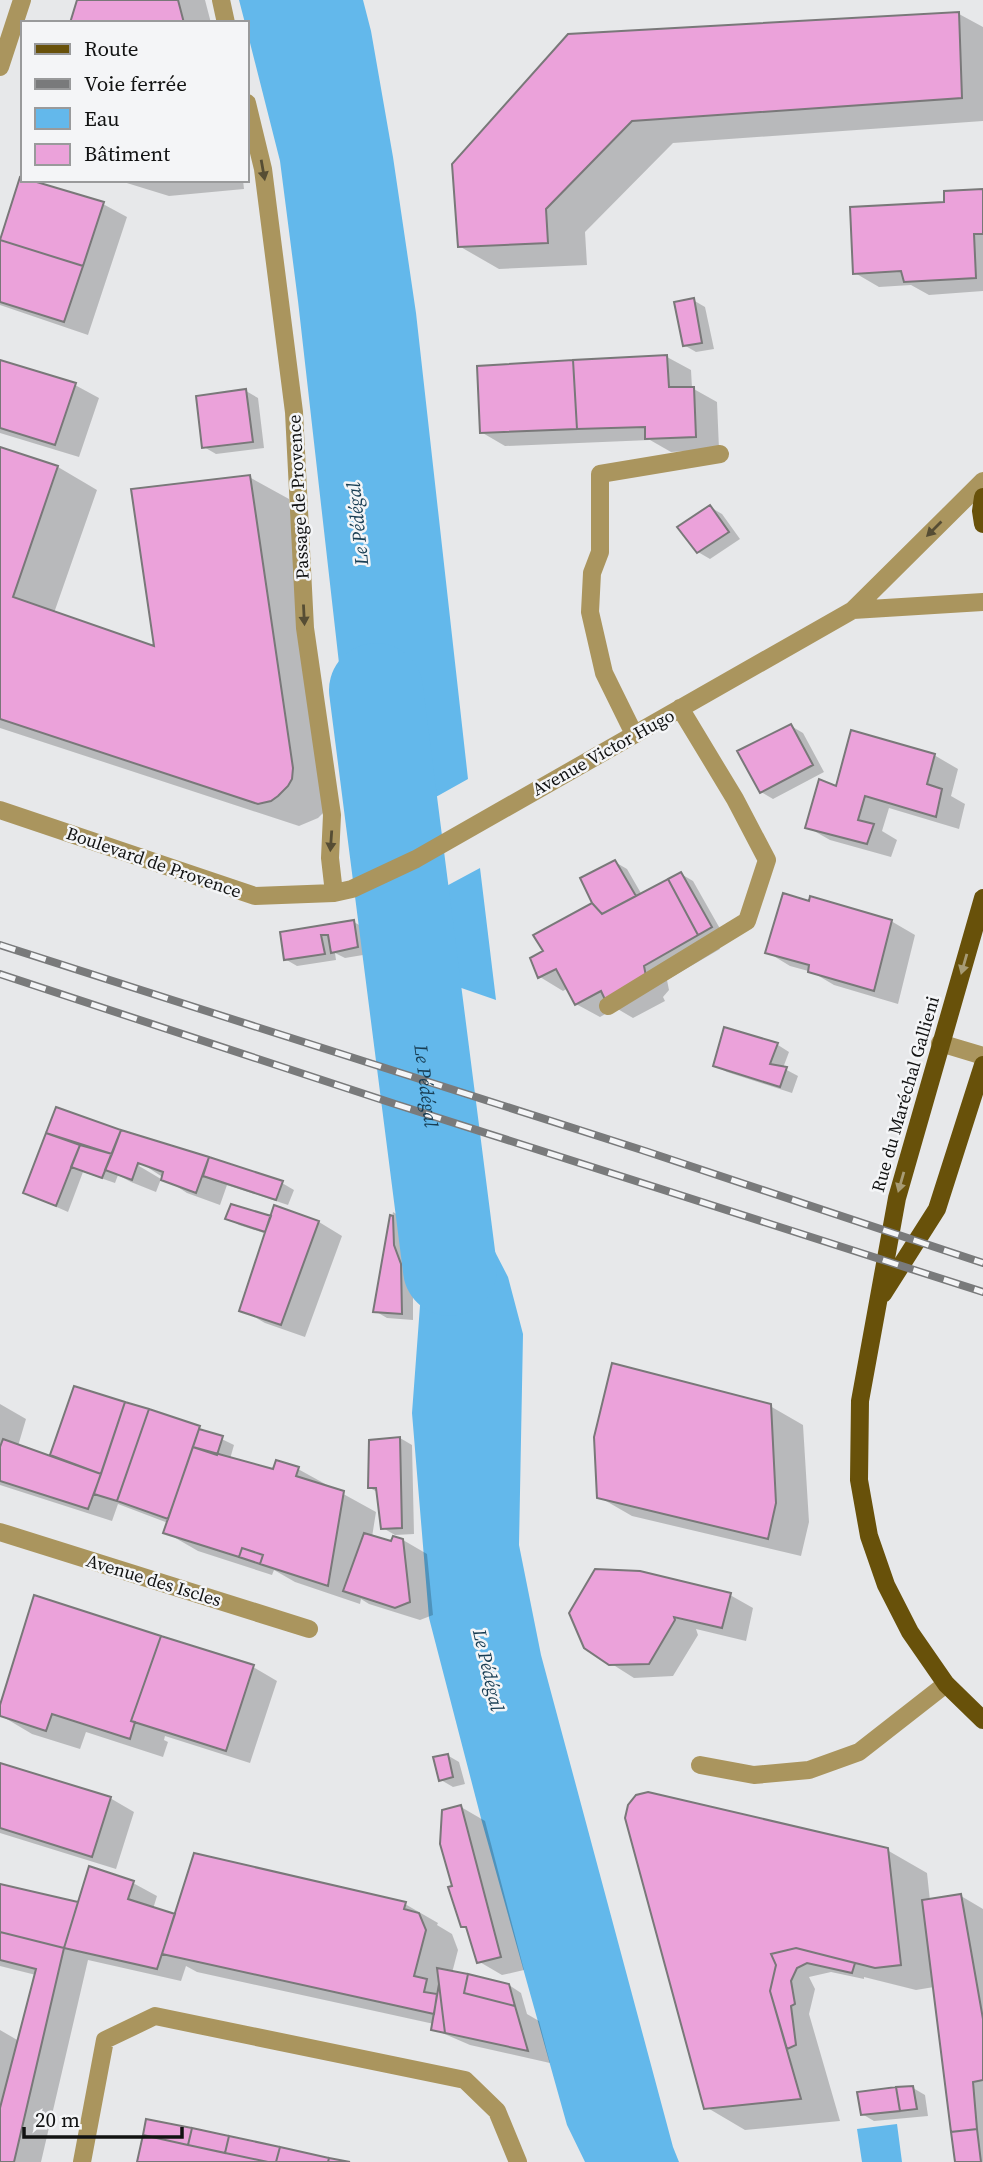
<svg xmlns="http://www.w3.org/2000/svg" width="983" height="2162" viewBox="0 0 983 2162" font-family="'Source Serif 4',serif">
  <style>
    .water { fill: #63b8eb }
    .shadow { fill: #0003 }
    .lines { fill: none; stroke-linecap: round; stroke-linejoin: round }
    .river { stroke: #63b8eb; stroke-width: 94 }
    .building { fill: #eba2da; stroke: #797879; stroke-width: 2 }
    .minor { stroke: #aa955e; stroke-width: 18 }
    .major { stroke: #68510a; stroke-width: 18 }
    .rail-casing { stroke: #797a7b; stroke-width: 8 }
    .rail { stroke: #f4f5f7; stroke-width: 5; stroke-dasharray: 16; stroke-linecap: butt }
    .oneway { fill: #564d34 }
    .oneway2 { fill: #a79b75 }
    .labels { text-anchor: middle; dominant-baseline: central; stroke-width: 5; stroke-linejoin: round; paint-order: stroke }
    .street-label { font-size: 18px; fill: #111212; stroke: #f4f5f7 }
    .water-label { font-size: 19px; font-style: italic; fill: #183d53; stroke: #f4f5f7 }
  </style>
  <rect width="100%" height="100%" fill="#e7e8ea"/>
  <!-- water -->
  <path class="water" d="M239 0H363L371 31 393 157 416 313 468 779 359 840 298 301 280 161 247 31V23H245Z
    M480 868 496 1000 447 983 449 1003 460 1064 392 1040 372 926Z
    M398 1131 470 1150 475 1213 508 1277 523 1334 519 1545 541 1655 673 2147 679 2162H585L567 2125 482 1822 429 1618 412 1413 424 1252Z
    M897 2124 902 2162H862L857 2129Z"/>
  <!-- shadow -->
  <path class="shadow" d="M79 0H205L211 23H71Z
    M959 14 983 27V121L673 143 585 232 587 265 499 269 459 246 454 165Z
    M23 180 103 204 127 217 88 335 0 305V242Z
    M117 180H243L244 189 169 196Z
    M983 190V291L929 295 911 285 879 287 855 273Z
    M693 300 705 307 714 349 696 352 684 345Z
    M667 357 691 370 692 388 717 402 719 449 671 452 650 440 505 446 481 432Z
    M0 361 75 385 99 398 79 457 0 433Z
    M246 391 258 398 264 448 216 454 204 447Z
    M0 449 58 467 97 490 54 613 156 649 249 477 289 499 332 791 327 809 318 818 299 826 0 728Z
    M710 507 722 514 740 539 710 559 698 552Z
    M791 726 803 733 824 772 773 799 761 792Z
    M934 755 958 769 951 796 965 804 959 829 889 808 882 831 897 840 891 857 830 840 807 827 837 788Z
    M615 862 627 869 642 895 681 874 693 881 723 934 715 938 720 949 667 980 669 990 663 997 665 1001 633 1018 616 1008 600 1017 576 1004 568 988 563 991 540 977 532 959 545 952 593 904Z
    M891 921 915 935 898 1004 834 985 812 972 790 966 767 952Z
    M354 922 366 929 369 954 345 958 335 953 336 960 297 966 285 959 282 934Z
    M726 1029 778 1045 789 1052 783 1068 798 1076 792 1093 727 1072 715 1066Z
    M57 1109 282 1183 294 1190 288 1205 227 1185 220 1205 187 1193 141 1163 139 1166 161 1179 156 1192 131 1182 118 1175 115 1183 83 1172 68 1212 25 1193Z
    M276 1208 319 1222 342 1236 305 1337 265 1323 242 1310 267 1234 239 1225 227 1218H270Z
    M393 1212 405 1219V1253L413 1272V1320L387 1318 375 1311Z
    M76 1388 199 1428 234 1445 230 1459 274 1471 298 1469 376 1512 372 1537 392 1543 403 1540 427 1554 433 1615 420 1620 369 1604 361 1599 360 1604 295 1582 274 1570 272 1575 198 1551 165 1532 168 1523 118 1504 112 1521 0 1485V1404L26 1419 18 1446 51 1458Z
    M770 1406 803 1425 809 1522 801 1556 632 1516 599 1497Z
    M400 1438 412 1445 414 1534 395 1535 383 1528 379 1493 370 1488Z
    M730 1595 753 1608 746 1641 696 1629 698 1635 673 1676 634 1678 585 1647Z
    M35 1597 253 1667 277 1681 250 1763 165 1736 164 1740 168 1742 163 1757 86 1732 80 1749 32 1734 0 1715Z
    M447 1755 459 1762 465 1784 453 1787 441 1780Z
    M0 1764 110 1798 134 1812 116 1869 0 1833Z
    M461 1807 485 1821 524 1970 502 1975 478 1961 469 1930 462 1926 454 1887Z
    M627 1818 887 1850 927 1873 930 1901 961 1896 983 1909V2162H957L934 1987 916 1990 864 1977V1979L831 1972 809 1977 815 1989 809 2014 840 2121 745 2130 706 2107Z
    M133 1883 157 1896 153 1909 176 1917 405 1904 438 1923 437 1925 452 1934 458 1950 452 1973 509 1985 521 1993 527 2014 539 2021 550 2063 470 2045 433 2029 434 2024 197 1972 186 1966 181 1981 88 1960 41 2162H0V2030L19 2041 36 1975 0 1966V1886L79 1904Z
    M913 2088 925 2095 928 2116 874 2121 862 2114Z"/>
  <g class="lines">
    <!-- river -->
    <path class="river" id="s1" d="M376 690 450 1269"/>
  </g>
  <!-- building -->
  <path class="building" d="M77 0H178L184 23H70Z
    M959 12 962 98 632 121 546 209 548 243 458 247 452 164 568 34Z
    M20 177 23 178V180H30L104 202 83 266 0 240Z
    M983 189V234H974L976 278 904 282 901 271 853 274 850 207 944 202V191Z
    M0 240 83 266 64 322 0 302Z
    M694 298 702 343 683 346 674 302Z
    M667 355 669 387H694L696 437 645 439V427L577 429 573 360Z
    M0 360 76 383 55 445 0 428Z
    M573 360 577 429 480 433 477 366Z
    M246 389 253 442 202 448 196 396Z
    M0 447 58 466 13 597 154 646 131 489 250 475 293 768 292 779 288 786 278 796 271 801 258 804 0 719Z
    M710 505 729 532 697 553 677 527Z
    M791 724 813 765 760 793 737 751Z
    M851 730 935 754 927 784 942 789 936 817 865 796 858 820 874 824 867 844 805 828 819 779 836 786Z
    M615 860 636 896 602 914 592 903 580 878Z
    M681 872 712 927 698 935 668 879Z
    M668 879 698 935 644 966 646 976 608 1006 601 991 575 1005 556 969 538 978 530 958 543 951 533 935 592 903 602 914Z
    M783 893 809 901 810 896 892 920 874 991 808 972 809 965 765 953Z
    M354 920 358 947 331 953 328 935H321L325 954 284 960 280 932Z
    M724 1027 778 1043 770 1064 787 1067 780 1087 713 1066Z
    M56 1107 121 1130 112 1154 46 1133Z
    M121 1130 209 1157 196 1193 161 1180 163 1172 138 1163 132 1180 105 1170Z
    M46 1133 80 1145 56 1206 23 1193Z
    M80 1145 112 1154 102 1178 71 1167Z
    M209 1157 283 1181 276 1200 203 1176Z
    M231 1204 271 1216 265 1232 225 1219Z
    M274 1205 319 1221 281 1325 239 1311Z
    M390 1215 393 1216 394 1245 401 1264 402 1314 373 1312Z
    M612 1363 771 1404 776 1503 768 1539 597 1498 594 1437Z
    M74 1386 125 1402 101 1474 50 1455Z
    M125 1402 149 1409 117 1501 94 1494Z
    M149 1409 200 1426 168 1519 117 1501Z
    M199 1429 223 1436 217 1455 193 1447Z
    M400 1437 402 1528 381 1529 376 1488H368L369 1440Z
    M3 1439 101 1474 88 1509 0 1481V1447Z
    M193 1447 273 1469 276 1460 299 1467 296 1476 344 1491 328 1586 260 1564 263 1555 242 1548 239 1557 163 1533Z
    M364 1533 391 1541 393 1536 403 1539 410 1602 395 1608 343 1591Z
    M242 1548 263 1555 260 1564 239 1557Z
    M595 1569 640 1571 731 1593 722 1628 674 1617 675 1620 649 1664 609 1665 584 1648 569 1613Z
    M34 1595 161 1636 131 1721 135 1722 130 1739 52 1714 46 1731 0 1716V1705Z
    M161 1636 254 1665 226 1751 131 1721Z
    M448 1754 453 1777 439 1781 433 1757Z
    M0 1763 111 1797 92 1857 0 1828Z
    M648 1792 888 1848 901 1965 875 1968 796 1948 771 1954 776 1965 770 1991 801 2099 704 2109 625 1818 628 1805 636 1795Z
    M461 1805 501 1957 477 1963 466 1927H461L448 1887 452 1886 440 1844 442 1810Z
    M194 1853 406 1902 404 1909 419 1913 426 1930 414 1976 427 1979 424 1992 437 1994 434 2014 162 1954Z
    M89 1866 134 1881 128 1899 175 1914 157 1969 64 1948Z
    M0 1884 78 1902 64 1948 0 1932Z
    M961 1894 983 2019V2080L973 2082 977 2129 951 2132 922 1900Z
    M0 1932 64 1948 14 2162H0V2108L36 1969 0 1960Z
    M796 1948 855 1963 852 1973 807 1963 797 1968 791 1981 795 2004 791 2006 796 2045 787 2049 770 1991 776 1965 771 1954Z
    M437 1968 468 1974 464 1993 515 2006 528 2051 445 2033Z
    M468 1974 509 1984 515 2006 464 1993Z
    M439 1984 445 2033 431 2030Z
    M913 2086 917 2109 900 2111 896 2087Z
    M896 2087 900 2111 861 2115 857 2092Z
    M146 2119 192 2128 188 2145 143 2135Z
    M192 2128 229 2136 225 2153 188 2145Z
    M977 2129 981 2162H955L951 2132Z
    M143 2135 188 2145 268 2162H137Z
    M229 2136 280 2147 276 2162H268L225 2153Z
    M280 2147 329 2158 328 2162H276Z
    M329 2158 350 2162H328Z"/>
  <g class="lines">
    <!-- minor -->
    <path class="minor" d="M221 0 226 23
      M0 67 22 0
      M247 103 263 169 294 412 305 628 332 815 330 858 334 893
      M853 610 983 602
      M634 734 604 673 590 612 592 573 600 552V474L720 454
      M0 810 255 896 334 893 352 889 416 859 853 610 983 481
      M608 1006 747 921 767 860 735 799 680 708
      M940 1043 983 1056
      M0 1532 309 1629
      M700 1765 754 1775 809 1770 859 1752 946 1684
      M82 2162 105 2040 155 2016 465 2080 497 2111 518 2162"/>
    <!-- major -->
    <path class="major" d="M983 497 981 511 983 524
      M983 898 897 1198 860 1401 859 1480 869 1536 886 1585 910 1632 946 1684 983 1720
      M883 1294 937 1209 983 1065"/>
    <!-- rail casing -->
    <g class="rail-casing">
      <path id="rail" d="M0 945 645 1151 983 1263
        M0 974 395 1104 983 1292"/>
    </g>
    <!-- rail -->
    <use href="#rail" class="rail"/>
  </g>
  <!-- one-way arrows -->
  <defs><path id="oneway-solid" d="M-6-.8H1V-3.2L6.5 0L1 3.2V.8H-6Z" transform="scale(1.75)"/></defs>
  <g class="oneway">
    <use href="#oneway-solid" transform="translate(263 170) rotate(80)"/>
    <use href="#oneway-solid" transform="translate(934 529) rotate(135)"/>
    <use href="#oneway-solid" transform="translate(304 615) rotate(87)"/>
    <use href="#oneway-solid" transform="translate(331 841) rotate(94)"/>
  </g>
  <g class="oneway2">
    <use href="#oneway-solid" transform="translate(964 964) rotate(106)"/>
    <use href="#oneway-solid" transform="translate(901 1182) rotate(106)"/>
  </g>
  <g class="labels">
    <!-- street labels -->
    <g class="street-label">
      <text transform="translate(298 497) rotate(-93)">Passage de Provence</text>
      <text transform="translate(603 752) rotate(-29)">Avenue Victor Hugo</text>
      <text transform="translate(154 862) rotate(19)">Boulevard de Provence</text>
      <text transform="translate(905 1094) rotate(-74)">Rue du Maréchal Gallieni</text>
      <text transform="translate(154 1580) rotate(17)">Avenue des Iscles</text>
    </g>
    <!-- water labels -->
    <g class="water-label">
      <text transform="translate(357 524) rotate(-96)">Le Pédégal</text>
      <text stroke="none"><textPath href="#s1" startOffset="399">Le Pédégal</textPath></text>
      <text transform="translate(489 1670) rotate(77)">Le Pédégal</text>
    </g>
  </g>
  <!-- legend -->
  <rect x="21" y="21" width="228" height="161" fill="#f4f5f7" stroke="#999a9b" stroke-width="2"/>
  <rect x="35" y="44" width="35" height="10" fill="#68510a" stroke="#999a9b" stroke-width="2"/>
  <text x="84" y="56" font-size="21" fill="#111212">Route</text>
  <rect x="35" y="79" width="35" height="10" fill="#797a7b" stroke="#999a9b" stroke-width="2"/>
  <text x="84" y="91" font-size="21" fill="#111212">Voie ferrée</text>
  <rect x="35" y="108" width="35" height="21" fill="#63b8eb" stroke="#999a9b" stroke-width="2"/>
  <text x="84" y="126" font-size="21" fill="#111212">Eau</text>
  <rect x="35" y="144" width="35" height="21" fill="#eba2da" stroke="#999a9b" stroke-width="2"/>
  <text x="84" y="161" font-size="21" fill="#111212">Bâtiment</text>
  <!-- scale -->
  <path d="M24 2127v10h158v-10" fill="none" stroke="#111212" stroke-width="3.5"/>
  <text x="35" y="2127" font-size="21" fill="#111212" stroke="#f4f5f7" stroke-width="5" paint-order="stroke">20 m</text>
</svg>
